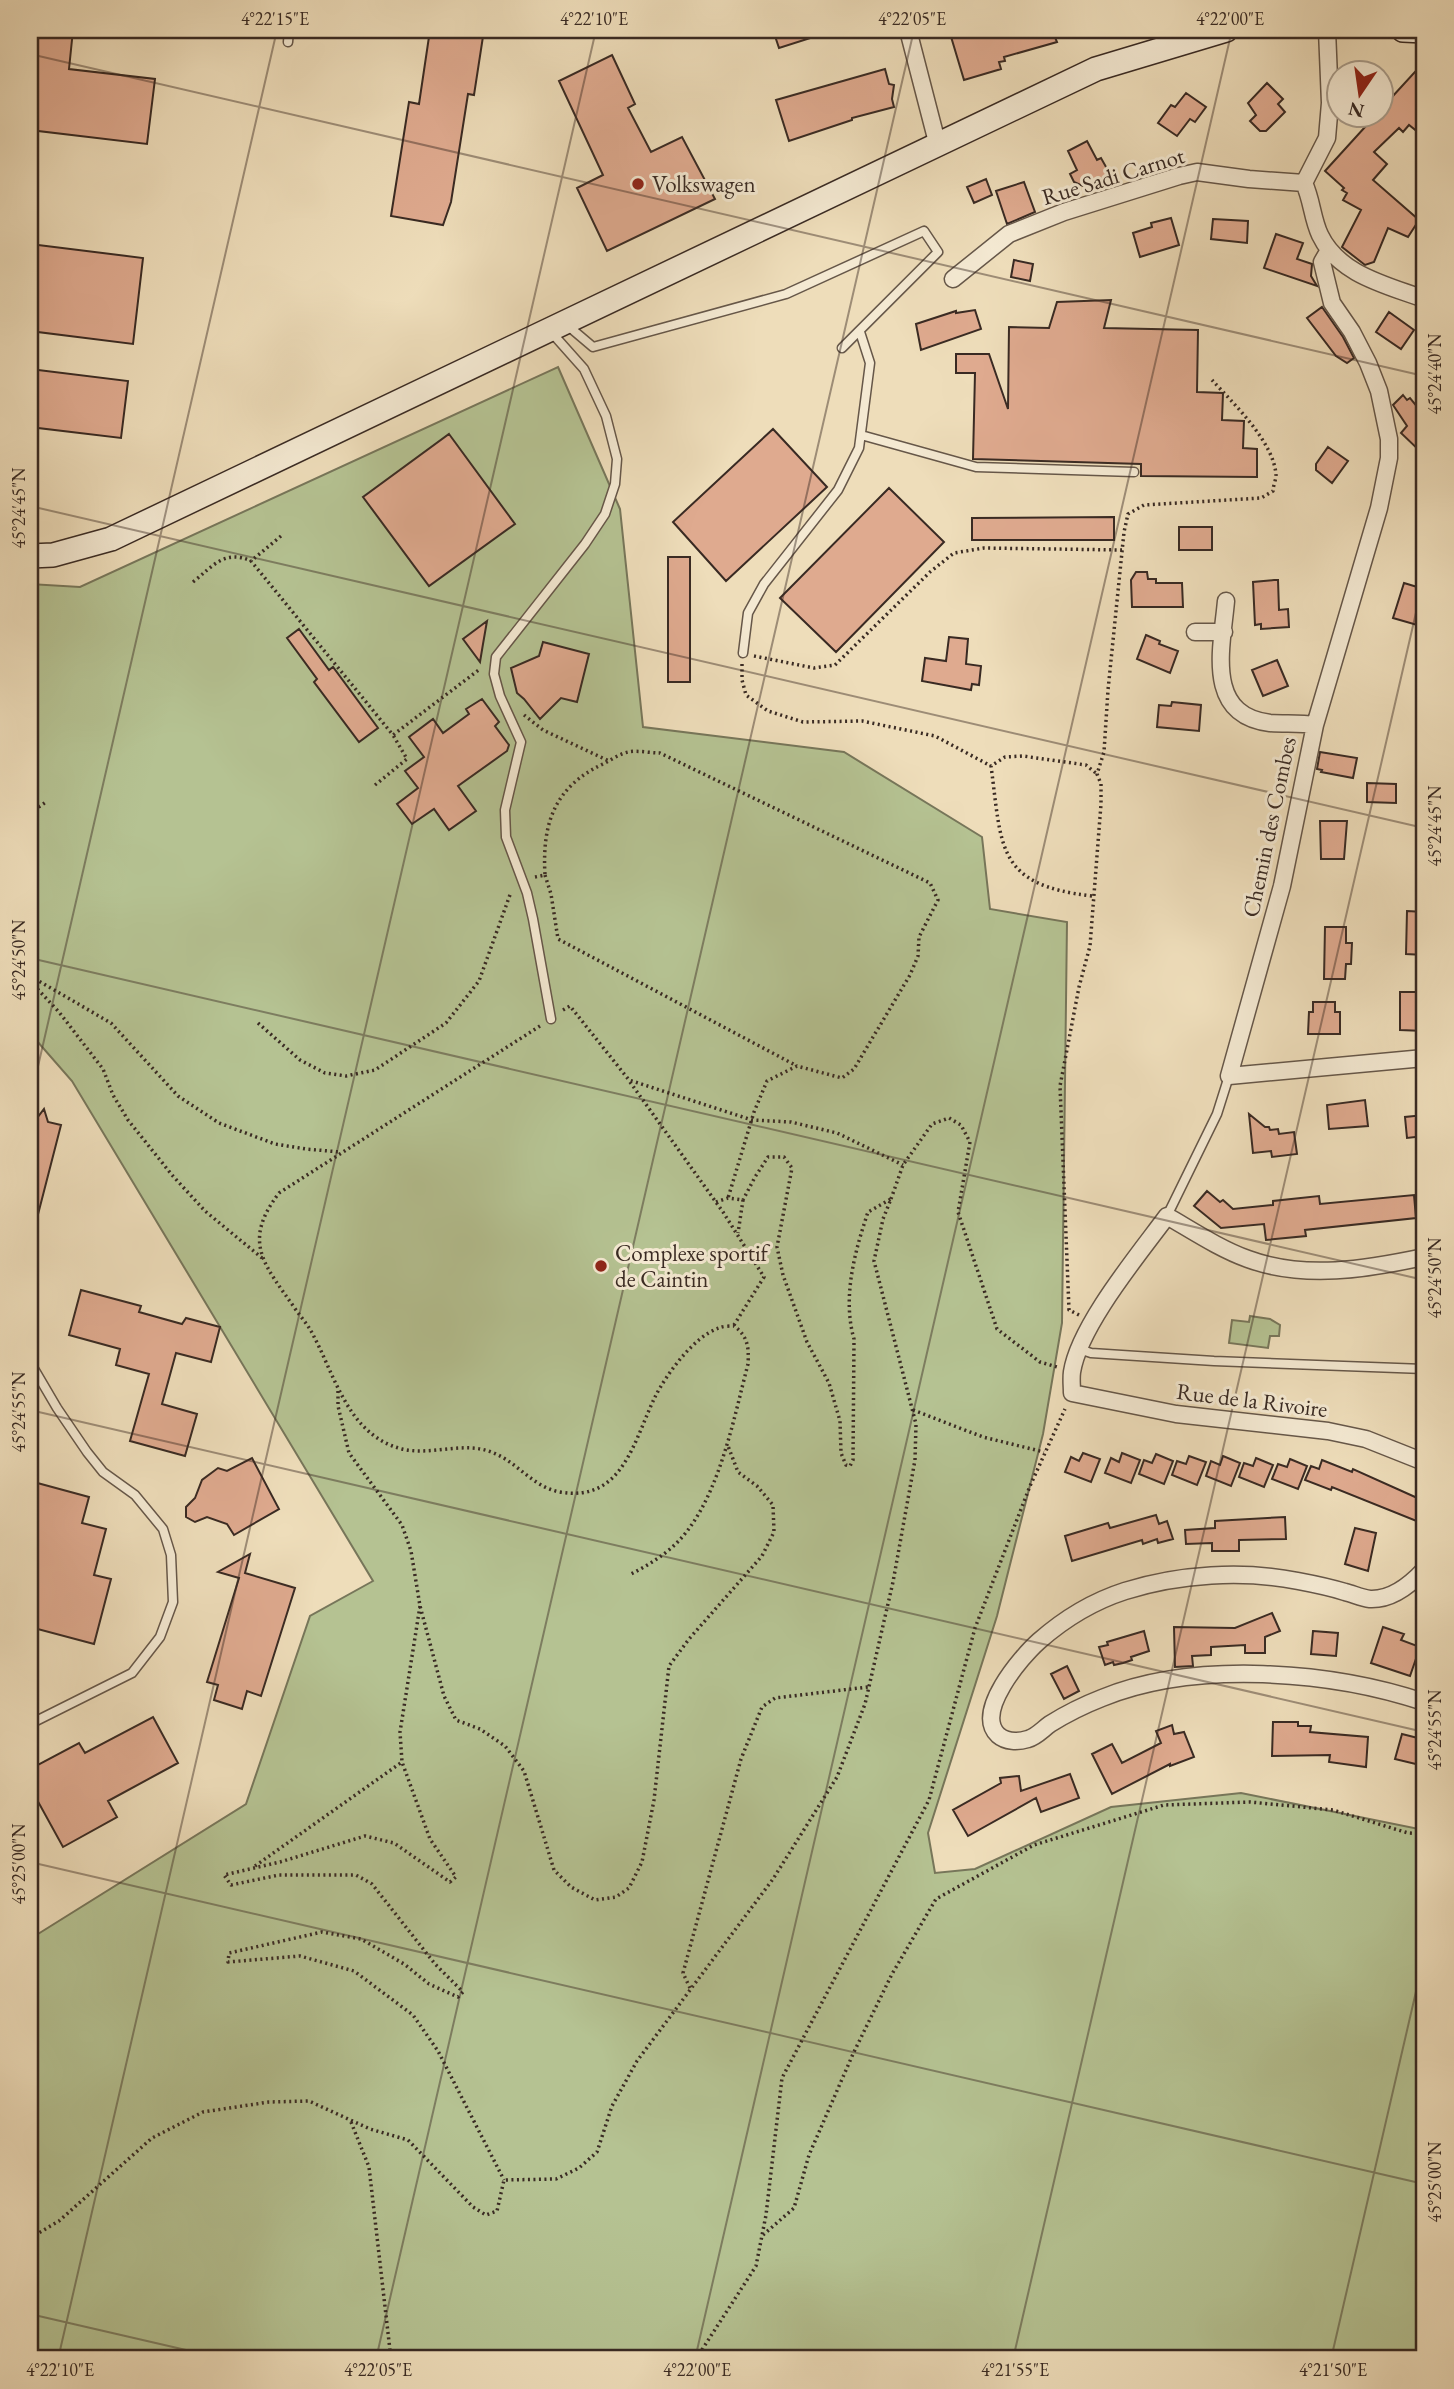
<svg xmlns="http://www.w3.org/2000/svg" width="1454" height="2389" viewBox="0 0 1454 2389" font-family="'EB Garamond',serif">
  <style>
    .green { fill: #b5c292; stroke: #77765a; stroke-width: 2 }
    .building { fill: #dfaa8f; stroke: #392a23; stroke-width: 2 }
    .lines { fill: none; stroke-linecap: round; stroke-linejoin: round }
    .lane-casing { stroke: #665749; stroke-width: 11 }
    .street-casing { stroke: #665749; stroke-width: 19 }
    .secondary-casing { stroke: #392a23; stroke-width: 26 }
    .path { stroke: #392a23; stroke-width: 3.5; stroke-dasharray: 2 3.5; stroke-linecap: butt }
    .lane { stroke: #f4e9d2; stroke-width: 8 }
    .street { stroke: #f4e9d2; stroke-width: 16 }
    .secondary { stroke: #f4e9d2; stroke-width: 23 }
    .ticks { fill: none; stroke: #392a23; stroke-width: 2; stroke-opacity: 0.45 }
    .poi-dot { fill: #8f2418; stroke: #f4e9d2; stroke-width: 2.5 }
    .labels { text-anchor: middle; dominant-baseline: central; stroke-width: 6; stroke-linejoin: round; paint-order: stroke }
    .street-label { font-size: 23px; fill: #392a23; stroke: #f4e9d2 }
    .poi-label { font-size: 23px; fill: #392a23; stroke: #f4e9d2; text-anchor: start }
    .neatline { fill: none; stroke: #392a23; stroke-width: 2.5 }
    .ticks-label { font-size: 18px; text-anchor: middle; fill: #392a23 }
  </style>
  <rect width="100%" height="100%" fill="#eeddba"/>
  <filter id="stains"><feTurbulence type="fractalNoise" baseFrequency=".00286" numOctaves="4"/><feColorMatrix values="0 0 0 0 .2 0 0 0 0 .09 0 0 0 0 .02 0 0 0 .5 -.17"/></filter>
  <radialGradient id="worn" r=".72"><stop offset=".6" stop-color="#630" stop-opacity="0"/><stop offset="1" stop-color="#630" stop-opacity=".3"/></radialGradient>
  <!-- green -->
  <path class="green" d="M558 367 620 509 643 727 844 752 982 837 990 909 1067 922 1062 1323 1043 1434 997 1616 928 1833 935 1873 975 1869 1111 1807 1241 1793 1424 1830V2359H30V1939L246 1804 310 1616 373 1581 72 1081 30 1033V584L80 587Z
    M1250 1316 1270 1319 1280 1325 1279 1336H1270L1268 1348 1229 1343 1232 1320 1249 1322Z"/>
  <!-- building -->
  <path class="building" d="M30 30H73L69 69 155 79 147 144 30 130Z
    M430 30H484L474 95 468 94 451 202 443 225 391 216 409 102 419 104Z
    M773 30H826V33L779 48Z
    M949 30H1052L1057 42 1004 57 1005 61 999 62 1001 69 964 80Z
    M612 55 635 104 628 108 651 152 682 137 715 199 607 251 577 188 603 175 559 81Z
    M1424 62V137L1409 125 1403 132 1399 128 1374 152 1387 164 1373 180 1419 220 1408 237 1388 228 1374 262 1365 265 1342 247 1361 210 1343 200 1347 193 1342 190 1344 188 1325 171 1375 116H1381V109Z
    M885 69 889 84 894 85 892 99 894 107 852 118V120L789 141 776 100Z
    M1267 83 1283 99 1278 104 1285 112 1266 131H1260L1250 121 1256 115 1248 103Z
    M1186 93 1206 107 1195 122 1190 119 1177 136 1158 123 1171 105 1175 107Z
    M1087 141 1097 160 1101 158 1110 174 1085 187 1074 182 1070 174 1077 170 1068 151Z
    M986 179 992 195 974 203 967 187Z
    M1024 182 1035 212 1007 224 996 191Z
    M1171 218 1179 245 1140 257 1133 233 1152 227 1151 223Z
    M1213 219 1248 221 1247 243 1211 239Z
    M1276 234 1303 243 1297 259 1312 264 1311 276 1317 286 1264 268Z
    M30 244 143 258 133 344 30 331Z
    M1014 260 1033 264 1030 281 1011 277Z
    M1111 300 1104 328 1198 330 1197 392 1223 393 1222 420 1244 421 1243 448 1257 449V477L1141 476V464L973 459 975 373H956V354H989L1008 409 1009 327 1049 328 1057 302Z
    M1322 307 1343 337 1354 358 1347 363 1336 356 1307 318Z
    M975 310 981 329 921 350 916 324 956 311V313Z
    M1389 312 1414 330 1401 349 1376 332Z
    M30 369 128 381 121 438 30 427Z
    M1403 395 1407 400 1410 398 1424 415V455L1401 433 1407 426 1393 405Z
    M773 429 827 487 726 581 673 522Z
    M449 434 515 524 429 586 363 497Z
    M1328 447 1348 461 1332 483 1316 470V464Z
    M889 488 944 542 836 652 780 598Z
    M1114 517V540H972V518Z
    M1179 527H1212V550H1179Z
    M668 557H690V682H668Z
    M1136 572H1147L1148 579H1156V583H1182L1183 607H1132L1131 580Z
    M1274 580H1278L1279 610 1288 609 1289 627 1261 629V624L1255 625 1253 582Z
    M1404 583 1424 589V627L1393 618Z
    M487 621 483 644 480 662 463 639Z
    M299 629 329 670 333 667 378 728 359 742 314 682 317 679 287 638Z
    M1146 635 1160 641 1159 644 1178 651 1170 673 1137 659Z
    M949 637 968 639 966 664 981 666 979 685 972 684 971 690 922 681 925 658 946 661Z
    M543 642 589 654 577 702 561 698 540 719 524 699 517 693 511 668 539 656Z
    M1277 660 1288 686 1263 696 1252 670Z
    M482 699 499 722 495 726 509 745 507 751 458 786 476 811 449 830 434 809 412 824 397 804 418 788 405 771 424 757 409 737 433 719 443 733 469 714 466 709Z
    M1172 702 1201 705 1199 731 1157 727 1159 705 1171 706Z
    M1320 752 1357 758 1353 778 1321 772 1322 770 1317 769Z
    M1367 783 1396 784V803L1367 802Z
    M1320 821H1347L1344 859H1321Z
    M1407 911 1424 912V955L1406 954Z
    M1325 927H1346V943H1352L1351 964H1346L1345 979H1324Z
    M1400 992H1424V1031L1400 1030Z
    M1313 1002H1335V1012H1340V1034H1308L1309 1012H1313Z
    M1365 1100 1368 1126 1329 1129 1327 1105Z
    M44 1109 48 1122 61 1125 35 1226 30 1225V1116L37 1118Z
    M1249 1114 1265 1127H1269L1270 1130 1278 1129 1279 1134 1294 1132 1297 1154 1272 1157 1271 1151 1253 1153Z
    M1424 1115V1136L1407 1138 1405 1117Z
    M1207 1191 1220 1202 1223 1200 1233 1209 1273 1205V1201L1319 1196 1320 1204 1414 1195 1416 1218 1305 1230 1306 1236 1266 1240 1264 1224 1221 1228 1194 1206Z
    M81 1290 141 1306 139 1312 182 1324 186 1318 220 1327 211 1362 176 1353 162 1404 197 1414 185 1456 130 1441 149 1374 116 1365 120 1349 69 1335Z
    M1083 1453 1100 1459 1091 1482 1065 1472 1071 1457 1079 1461Z
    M1122 1453 1140 1460 1131 1483 1105 1473 1111 1458 1119 1462Z
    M1156 1454 1173 1461 1164 1484 1139 1474 1144 1460 1152 1463Z
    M1189 1456 1206 1462 1197 1485 1172 1475 1177 1461 1186 1464Z
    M1223 1456 1240 1463 1231 1486 1206 1476 1211 1461 1220 1465Z
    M252 1458 279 1509 234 1535 227 1524 207 1517 195 1522 186 1517V1507L195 1498 202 1480 218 1468 227 1471Z
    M1256 1458 1273 1465 1264 1487 1239 1477 1244 1463 1253 1466Z
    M1290 1459 1307 1466 1298 1489 1272 1479 1278 1464 1287 1467Z
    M1322 1460 1352 1472 1353 1469 1424 1501V1524L1332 1487 1331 1490 1305 1480 1311 1466 1319 1469Z
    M30 1481 89 1497 82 1523 106 1529 94 1575 111 1579 94 1644 30 1627Z
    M1156 1515 1159 1524 1167 1521 1173 1539 1158 1543 1157 1539 1143 1544 1142 1540 1072 1561 1065 1536 1108 1523 1110 1528Z
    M1285 1517 1286 1539 1239 1540V1551H1212V1543L1186 1544 1185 1530 1215 1528V1521Z
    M1355 1528 1376 1533 1368 1571 1345 1564Z
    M250 1554 245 1573 295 1588 261 1696 247 1691 242 1709 214 1700 218 1685 207 1682 239 1578 218 1572Z
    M1272 1613 1280 1631 1265 1637V1653H1245V1645L1211 1647V1655L1192 1656 1193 1666 1175 1667 1174 1627 1235 1628Z
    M1383 1627 1404 1634 1401 1640 1420 1647 1410 1676 1371 1663Z
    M1144 1631 1149 1651 1131 1657 1132 1660 1123 1663 1114 1665 1113 1662 1105 1665 1099 1647 1108 1645 1107 1642Z
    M1313 1631 1338 1633 1336 1656 1311 1654Z
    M1067 1666 1079 1691 1064 1699 1051 1674Z
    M153 1717 178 1763 108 1801 117 1817 63 1847 30 1787V1769L79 1743 85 1753Z
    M1273 1722H1298V1726H1311L1310 1732 1368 1737 1366 1767 1329 1762 1330 1755 1272 1756Z
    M1172 1725 1174 1734 1184 1732 1194 1757 1170 1766V1764L1112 1794 1092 1754 1112 1744 1122 1763 1161 1743 1156 1731Z
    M1402 1734 1418 1738V1741L1424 1742V1766L1395 1759Z
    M1070 1774 1079 1798 1041 1812 1036 1798 968 1836 953 1810 1001 1783 1000 1778 1019 1776 1021 1791Z"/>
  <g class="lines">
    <!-- lane casing -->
    <g class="lane-casing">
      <path id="lane" d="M288 42 289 30
        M567 325 593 347 786 294 924 231 938 252 842 348
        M861 435 976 467 1134 472
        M743 653 748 613 764 584 838 490 859 448 870 363 860 332
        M551 1019 533 919 527 893 506 837 505 810 521 742 500 696 494 674 496 657 585 544 605 514 615 484 617 459 606 416 584 369 552 333
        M1167 1216 1217 1114 1229 1076
        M1079 1349 1091 1353 1214 1361 1424 1369
        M30 1362 57 1408 87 1452 103 1472 135 1495 163 1529 171 1555 173 1602 160 1637 132 1673 30 1724"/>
    </g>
    <!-- street casing -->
    <g class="street-casing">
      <path id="street" d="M908 30 938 146
        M1327 30 1330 103 1327 138 1304 183C1312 200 1312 218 1320 235 1339 275 1387 285 1424 299
        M1329 250 1322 262 1332 303 1352 332 1368 363 1379 391 1389 439V458L1379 508 1315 725 1282 886 1229 1076 1424 1058
        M953 279 1009 234 1064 212 1179 176 1197 172 1249 179 1304 183
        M1226 601C1222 647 1204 715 1270 723 1285 724 1300 723 1315 725
        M1195 632H1224
        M1424 1257C1367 1269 1305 1280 1248 1259 1220 1249 1193 1231 1167 1216 1139 1254 1079 1326 1072 1372 1071 1379 1072 1386 1072 1393L1176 1414 1328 1431 1366 1439 1424 1462
        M1424 1570C1411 1584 1392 1600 1370 1599 1362 1598 1353 1594 1345 1592 1329 1587 1314 1584 1298 1581 1243 1570 1179 1574 1125 1591 1094 1601 1064 1619 1039 1641 1021 1657 974 1712 998 1735 1006 1742 1018 1742 1028 1739 1036 1737 1043 1729 1050 1724 1066 1714 1084 1705 1102 1698 1195 1660 1331 1671 1424 1702"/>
    </g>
    <!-- secondary casing -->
    <g class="secondary-casing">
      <path id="secondary" d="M1403 30 1424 31
        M30 556 53 555 111 539 1096 69 1226 30"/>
    </g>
    <!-- path -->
    <path class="path" d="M281 536 251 561 393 735 480 669
      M193 582C213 566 225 549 251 561
      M754 656 814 668 835 665 930 572 954 553 984 548 1122 550
      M742 664V680L746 695 768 711 803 722 862 721 935 736 991 766
      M524 715 543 730 609 761
      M375 785 407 759 393 735
      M30 808 33 811 46 802
      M545 875 551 894 558 939 797 1066
      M535 877 545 875C542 824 554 787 603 764 611 760 619 754 628 752 637 750 650 753 660 753L930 883 938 900 919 937 918 956 910 975 854 1069 842 1078 797 1066 767 1081 754 1112 728 1198
      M1092 896C996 885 1002 848 991 766L1005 757 1023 756 1086 765 1097 774
      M30 976 111 1023 178 1096 219 1123 275 1144 306 1149 340 1152
      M30 981 59 1012 103 1069 113 1095 128 1120 172 1175 205 1211 262 1258
      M563 1010 570 1006 629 1080 752 1120 791 1122 837 1133 903 1165
      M258 1023 300 1060 325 1073 346 1076 375 1070 446 1023 479 981 511 892
      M540 1026 279 1193C241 1243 265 1265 296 1310 301 1317 307 1324 311 1331 335 1374 347 1435 402 1449 431 1456 463 1441 491 1452 517 1461 532 1487 560 1492 623 1503 634 1440 655 1397 666 1375 694 1336 719 1328 723 1326 730 1326 734 1326 748 1336 749 1348 748 1364 733 1421 717 1510 670 1549 657 1560 643 1568 629 1575
      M630 1082 723 1212 764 1277 734 1325
      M891 1199 903 1165 932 1124 949 1118 961 1125 970 1142 958 1212 997 1329 1040 1362 1057 1367
      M716 1202 728 1198 743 1200 738 1233
      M1079 1315 1069 1310 1060 1086 1079 987 1090 946 1101 804V784L1097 774 1104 752 1108 690 1124 532 1128 514 1144 505 1261 498 1273 491C1273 486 1276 480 1276 475 1274 442 1233 403 1212 380
      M338 1391V1406L349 1453 402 1525 411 1551 420 1606 444 1696 456 1720 480 1729 505 1746 524 1771 554 1870 571 1887 595 1900 616 1897 629 1888 642 1862 654 1800 669 1666 689 1639 762 1556 774 1532 773 1505 757 1486 738 1472 728 1446
      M913 1410 983 1437 1044 1452
      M420 1606 400 1732 402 1762 430 1839 456 1877 450 1882 394 1843 365 1836 280 1862 224 1875 231 1885 279 1875H356L372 1884 435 1964 463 1992 458 1997 429 1984 404 1964 361 1939 322 1932 229 1953 228 1962 300 1956 354 1971 413 2015 438 2051 504 2180
      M255 1866 402 1762
      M690 1988 683 1973 741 1759 762 1707 775 1698 868 1687
      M351 2122 369 2167 391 2359
      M763 2235 794 2208 809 2155 853 2054 892 1974 936 1899 1034 1845 1164 1805 1250 1802 1333 1810 1408 1833 1424 1834
      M30 2238 59 2221 152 2138 203 2112 269 2102 309 2101 370 2129 408 2140 473 2207 486 2215 497 2211 504 2180 556 2179 579 2168 597 2152 612 2106 637 2061 773 1879 837 1777 865 1704 893 1582 915 1460 916 1424 874 1261 883 1219 891 1199 868 1212C855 1251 842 1297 854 1339L853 1460 850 1466 846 1465 841 1453 840 1421 829 1383 807 1342 783 1275 777 1247 792 1168 784 1157H768L755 1177 743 1200
      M696 2359 756 2266 766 2215 782 2078 929 1800 975 1628 1030 1486 1065 1409"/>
    <!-- lane -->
    <use href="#lane" class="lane"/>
    <!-- street -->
    <use href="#street" class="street"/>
    <!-- secondary -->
    <use href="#secondary" class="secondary"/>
  </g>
  <!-- ticks -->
  <path class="ticks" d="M30 54 1424 376M30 506 1424 828M30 958 1424 1280M30 1101 277 30M30 1410 1424 1732M30 1862 1424 2184M30 2314 225 2359M58 2359 596 30M376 2359 914 30M695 2359 1232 30M1013 2359 1424 578M1331 2359 1424 1957"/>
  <!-- markers -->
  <g class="poi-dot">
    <circle cx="638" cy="184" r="7"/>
    <circle cx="601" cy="1266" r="7"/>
  </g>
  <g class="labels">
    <!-- street labels -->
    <g class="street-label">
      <text transform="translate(1113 176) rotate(-17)">Rue Sadi Carnot</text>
      <text transform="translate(1269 827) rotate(-78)">Chemin des Combes</text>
      <text transform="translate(1252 1400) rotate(7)">Rue de la Rivoire</text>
    </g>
    <!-- poi labels -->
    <g class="poi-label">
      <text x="652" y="184">Volkswagen</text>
      <text x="615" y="1253">Complexe sportif<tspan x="615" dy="26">de Caintin</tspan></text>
    </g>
  </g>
  <!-- margin -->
  <rect width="1454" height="2389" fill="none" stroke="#eeddba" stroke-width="77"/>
  <!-- north arrow -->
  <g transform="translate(1360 94) rotate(193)"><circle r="33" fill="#f4e9d2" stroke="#a99d8c" stroke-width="2"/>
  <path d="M0-5L12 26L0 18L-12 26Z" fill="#8f2418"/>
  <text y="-10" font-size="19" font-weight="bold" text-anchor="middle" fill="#392a23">N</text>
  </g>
  <rect x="38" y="38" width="1378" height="2312" class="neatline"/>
  <g class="ticks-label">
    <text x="275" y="25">4°22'15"E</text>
    <text x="594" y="25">4°22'10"E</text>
    <text x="912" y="25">4°22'05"E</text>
    <text x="1230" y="25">4°22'00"E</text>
    <text transform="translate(1435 374) rotate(-90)" y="6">45°24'40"N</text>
    <text transform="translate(19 508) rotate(-90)" y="6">45°24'45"N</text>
    <text transform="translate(1435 826) rotate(-90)" y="6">45°24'45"N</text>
    <text transform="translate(19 960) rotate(-90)" y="6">45°24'50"N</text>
    <text transform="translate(1435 1278) rotate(-90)" y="6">45°24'50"N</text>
    <text transform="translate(19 1412) rotate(-90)" y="6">45°24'55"N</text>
    <text transform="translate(1435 1730) rotate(-90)" y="6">45°24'55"N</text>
    <text transform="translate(19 1864) rotate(-90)" y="6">45°25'00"N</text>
    <text transform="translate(1435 2182) rotate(-90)" y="6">45°25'00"N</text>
    <text x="60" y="2376">4°22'10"E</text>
    <text x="378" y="2376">4°22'05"E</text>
    <text x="697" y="2376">4°22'00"E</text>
    <text x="1015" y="2376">4°21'55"E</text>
    <text x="1333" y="2376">4°21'50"E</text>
  </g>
  <rect width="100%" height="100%" filter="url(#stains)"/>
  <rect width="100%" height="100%" fill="url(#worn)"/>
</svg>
